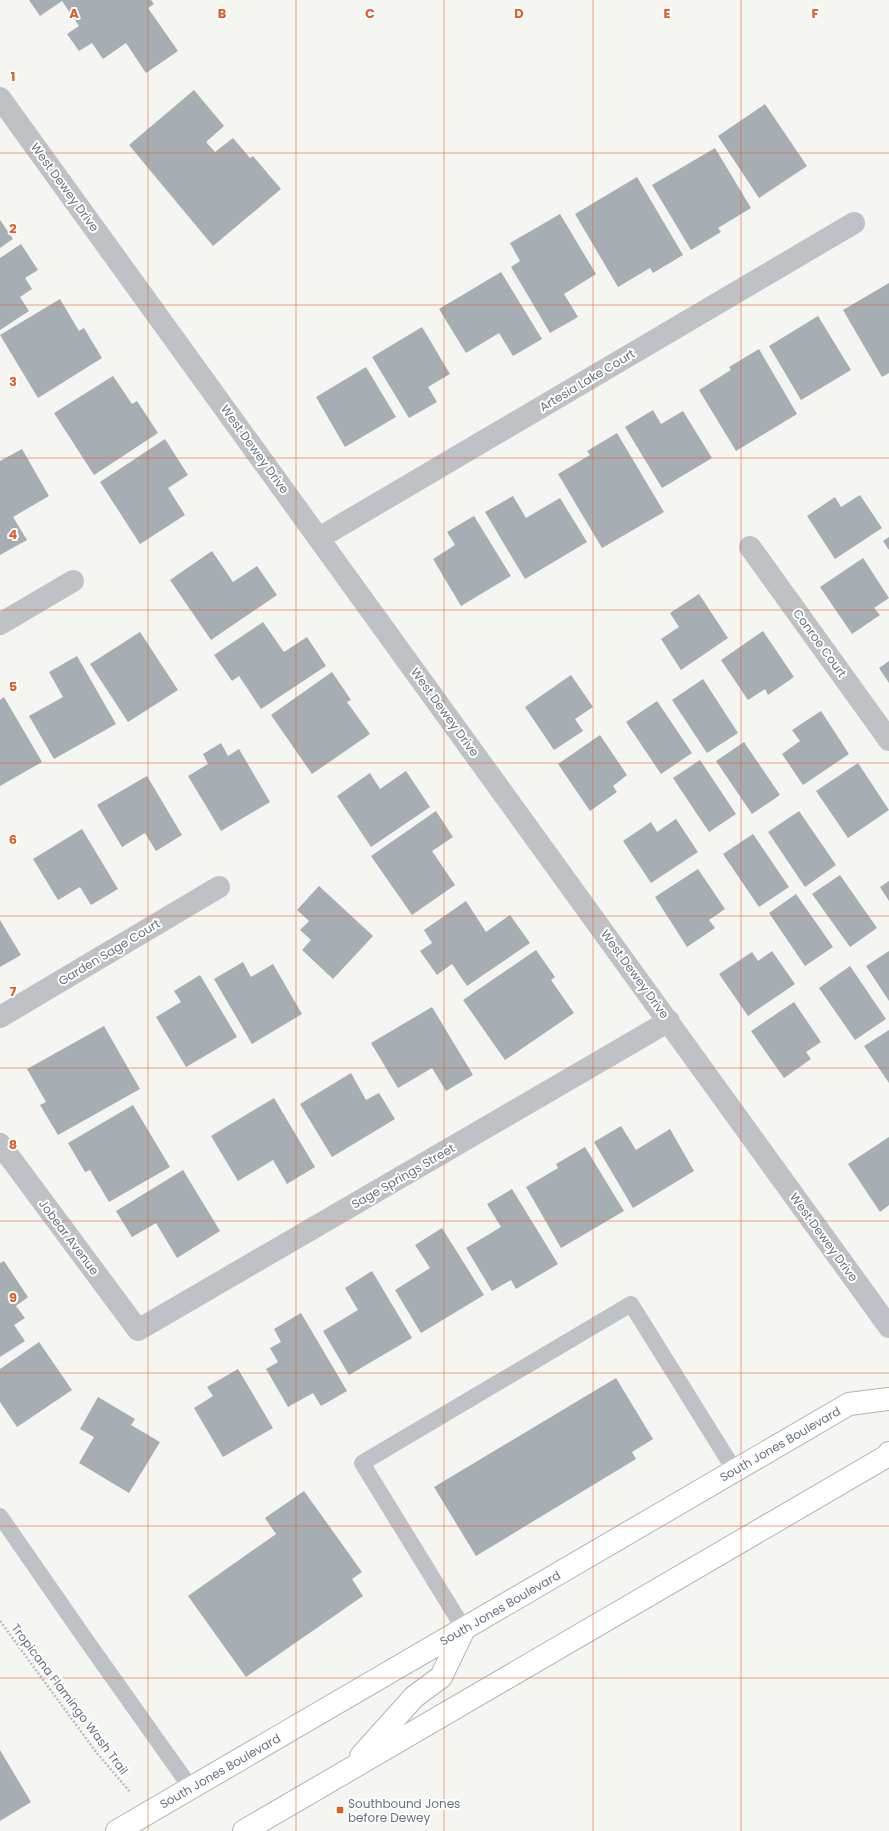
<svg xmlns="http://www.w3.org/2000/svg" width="889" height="1831" viewBox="0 0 889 1831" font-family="Poppins,sans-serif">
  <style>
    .building { fill: #a6aeb4 }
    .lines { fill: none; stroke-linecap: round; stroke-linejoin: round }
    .primary-casing { stroke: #b1b5ba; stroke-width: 24 }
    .path { stroke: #babcbf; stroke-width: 2.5; stroke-dasharray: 2 2; stroke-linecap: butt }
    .service { stroke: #bec1c6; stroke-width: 16 }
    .minor { stroke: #bec1c6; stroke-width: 22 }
    .primary { stroke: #fff; stroke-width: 22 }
    .grid { fill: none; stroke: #e25d24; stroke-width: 1; stroke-opacity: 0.55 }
    .poi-dot { fill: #e25d24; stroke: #fff; stroke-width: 1.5 }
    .labels { text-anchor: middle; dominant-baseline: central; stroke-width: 4; stroke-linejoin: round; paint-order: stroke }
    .street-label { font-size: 12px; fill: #647383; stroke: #fff }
    .poi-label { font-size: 12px; fill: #647383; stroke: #fff; text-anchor: start }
    .grid-label { font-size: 13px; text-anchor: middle; font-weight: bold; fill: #e25d24; stroke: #fff; stroke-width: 4; stroke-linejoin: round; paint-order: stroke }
  </style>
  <rect width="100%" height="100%" fill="#f5f5f1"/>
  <!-- building -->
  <path class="building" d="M29 0H151L154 4 148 8 178 51 146 73 126 43 103 59 92 43 79 51 67 34 79 26 62 1 40 16Z
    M194 90 224 126 206 142 215 152 233 138 250 158 253 156 281 189 213 246 129 145Z
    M765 104 807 166 759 198 718 136Z
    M715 148 751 208 718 228 721 232 691 250 652 185Z
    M637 177 683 255 653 273 650 268 618 287 575 214Z
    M560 214 596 274 564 294 578 317 550 333 511 267 520 261 510 243Z
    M0 220 13 239 0 248Z
    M21 244 38 270 25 278 32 289 20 297 29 311 0 330V258Z
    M501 272 542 339 513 356 499 333 466 353 439 309Z
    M889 283V373L882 377 843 310Z
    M60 299 79 331 84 328 102 358 38 398 0 335Z
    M818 316 851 370 801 400 769 346Z
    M422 327 450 374 428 387 437 402 409 418 372 357Z
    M759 349 797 414 736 451 699 390 731 370 729 367Z
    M366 367 396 417 345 447 316 397Z
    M113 376 132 404 137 401 158 433 94 475 54 413Z
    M653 410 661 424 683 411 712 458 662 488 625 427Z
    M617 433 664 512 602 548 558 474 590 455 587 451Z
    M165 439 188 475 168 488 185 515 140 544 100 482Z
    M22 449 49 496 13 517 27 540 0 555V461Z
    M860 495 882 528 835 559 807 516 835 497 841 507Z
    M513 496 526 518 560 498 587 542 525 579 485 512Z
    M474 516 511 576 461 606 433 559 455 545 447 532Z
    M889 537V550L883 541Z
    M212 551 233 582 257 566 277 595 211 640 170 580Z
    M863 558 889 598 874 608 880 615 852 634 820 587Z
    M699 594 728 638 681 670 661 639 679 627 670 613Z
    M263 622 284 652 307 637 326 666 261 709 239 676 232 681 214 655Z
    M763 631 794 677 768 695 765 689 748 700 721 660Z
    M140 632 178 690 128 722 90 664Z
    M77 656 116 724 54 759 29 716 63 697 49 672Z
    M889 661V683L879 668Z
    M332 672 351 700 347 702 370 734 312 774 271 715Z
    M571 675 593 707 575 719 583 731 554 750 525 707Z
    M703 679 738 733 707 753 672 700Z
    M4 697 42 762 0 786V700Z
    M657 701 692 753 661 774 626 722Z
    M821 711 849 754 803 785 782 754 800 741 792 730Z
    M600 735 627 775 613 786 617 792 590 811 558 764Z
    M744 742 780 795 752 814 716 761Z
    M221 743 228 756 239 749 270 802 221 831 188 776 208 764 203 754Z
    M700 760 736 814 709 832 673 778Z
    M858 763 889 810 848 838 816 791Z
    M406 771 430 807 371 847 337 796 370 773 380 789Z
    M147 776 182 835 156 851 145 833 122 847 97 805Z
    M436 811 453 837 432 851 455 885 412 915 371 856Z
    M799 811 836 865 805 887 768 832Z
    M676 819 698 852 651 883 623 841 651 822 657 832Z
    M82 829 118 889 91 905 80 887 58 900 33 859Z
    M753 834 789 887 759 907 723 854Z
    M698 869 725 909 709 920 715 928 687 947 655 897Z
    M840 875 877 928 850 947 812 894Z
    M889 881V901L880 887Z
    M319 886 373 936 333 979 302 950 311 940 300 930 309 921 297 910Z
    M796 894 833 947 805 966 769 913Z
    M466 901 486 932 510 915 530 943 467 986 452 964 437 975 420 951 432 943 424 930Z
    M0 920 21 955 0 967Z
    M536 950 555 977 551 980 574 1013 505 1060 463 1000Z
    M772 951 795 984 748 1016 719 974 752 952 758 961Z
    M889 951V1001L866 966Z
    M243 962 251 977 273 964 302 1014 252 1044 214 979Z
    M850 966 886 1019 855 1040 819 988Z
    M200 975 237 1037 186 1067 156 1017 181 1002 174 991Z
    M794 1002 821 1042 806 1052 811 1059 784 1078 751 1031Z
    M432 1007 473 1075 446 1091 432 1068 398 1088 371 1043Z
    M104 1026 140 1089 58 1135 40 1105 46 1102 27 1069Z
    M889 1030V1083L864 1046Z
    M351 1073 366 1100 379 1093 395 1119 332 1157 300 1104Z
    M274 1098 315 1167 287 1184 273 1160 238 1181 211 1136Z
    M133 1105 170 1167 109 1202 90 1170 85 1172 68 1143Z
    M621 1126 636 1150 670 1129 694 1171 633 1208 594 1142Z
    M889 1137V1205L880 1212 848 1164Z
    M585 1147 624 1211 561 1248 526 1187 558 1168 556 1164Z
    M183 1170 220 1231 177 1258 156 1223 132 1237 116 1211Z
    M512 1189 558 1264 516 1289 511 1280 492 1291 466 1248 501 1227 487 1204Z
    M442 1228 484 1295 421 1333 395 1290 430 1268 415 1245Z
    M4 1261 28 1297 16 1306 25 1318 14 1325 25 1341 0 1357V1263Z
    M372 1271 412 1338 349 1375 323 1331 358 1310 345 1288Z
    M301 1313 347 1391 321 1406 313 1393 288 1407 266 1369 278 1362 270 1348 281 1342 274 1329Z
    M39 1342 72 1390 17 1427 0 1402V1369Z
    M238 1369 273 1428 223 1457 194 1408 213 1396 207 1387Z
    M616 1378 653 1439 632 1452 636 1459 476 1556 434 1487Z
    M98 1397 135 1419 131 1425 160 1442 129 1493 79 1463 94 1437 80 1429Z
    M304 1491 362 1572 352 1579 363 1596 246 1677 188 1596 276 1534 265 1518Z
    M0 1750 31 1802 0 1821Z"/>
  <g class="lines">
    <!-- primary casing -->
    <g class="primary-casing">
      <path id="primary" d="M361 1756 414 1697 441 1677 464 1629
        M117 1831 849 1404 889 1399
        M244 1831 887 1456 889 1453"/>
    </g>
    <!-- path -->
    <path class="path" d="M0 1621 96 1752 130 1792"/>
    <!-- service -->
    <path class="service" d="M0 1516 84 1637 191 1788
      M464 1629 362 1463 631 1304 735 1471"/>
    <!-- minor -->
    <path class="minor" d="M0 98 889 1327
      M319 538 854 223
      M750 547 889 740
      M0 624 73 581
      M0 1017 219 887
      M0 1144 138 1330 669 1021"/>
    <!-- primary -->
    <use href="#primary" class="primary"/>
  </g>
  <!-- grid -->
  <path class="grid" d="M148 0V1831M296 0V1831M444 0V1831M593 0V1831M741 0V1831M0 153H889M0 305H889M0 458H889M0 610H889M0 763H889M0 916H889M0 1068H889M0 1221H889M0 1373H889M0 1526H889M0 1678H889"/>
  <!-- markers -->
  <rect class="poi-dot" x="336" y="1806" width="8" height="8" rx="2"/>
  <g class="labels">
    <!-- street labels -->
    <g class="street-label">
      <text transform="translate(65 187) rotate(54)">West Dewey Drive</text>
      <text transform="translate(587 380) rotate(-31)">Artesia Lake Court</text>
      <text transform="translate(255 449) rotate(54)">West Dewey Drive</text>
      <text transform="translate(820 643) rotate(54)">Conroe Court</text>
      <text transform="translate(445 712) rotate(54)">West Dewey Drive</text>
      <text transform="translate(109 952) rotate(-31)">Garden Sage Court</text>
      <text transform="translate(635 974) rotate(54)">West Dewey Drive</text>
      <text transform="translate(403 1176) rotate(-30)">Sage Springs Street</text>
      <text transform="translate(69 1237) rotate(53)">Jobear Avenue</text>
      <text transform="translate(824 1237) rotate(54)">West Dewey Drive</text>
      <text transform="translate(780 1444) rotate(-30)">South Jones Boulevard</text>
      <text transform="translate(500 1608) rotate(-30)">South Jones Boulevard</text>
      <text transform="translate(70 1699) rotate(53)">Tropicana Flamingo Wash Trail</text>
      <text transform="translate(220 1771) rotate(-30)">South Jones Boulevard</text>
    </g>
    <!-- poi labels -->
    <g class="poi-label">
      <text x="348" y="1803">Southbound Jones<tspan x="348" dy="14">before Dewey</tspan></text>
    </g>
  </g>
  <g class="grid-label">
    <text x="74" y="18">A</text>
    <text x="222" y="18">B</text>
    <text x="370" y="18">C</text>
    <text x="519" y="18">D</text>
    <text x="667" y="18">E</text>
    <text x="815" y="18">F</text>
    <text x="13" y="81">1</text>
    <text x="13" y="233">2</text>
    <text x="13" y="386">3</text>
    <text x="13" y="539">4</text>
    <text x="13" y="691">5</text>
    <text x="13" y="844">6</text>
    <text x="13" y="996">7</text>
    <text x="13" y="1149">8</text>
    <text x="13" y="1302">9</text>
  </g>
</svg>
